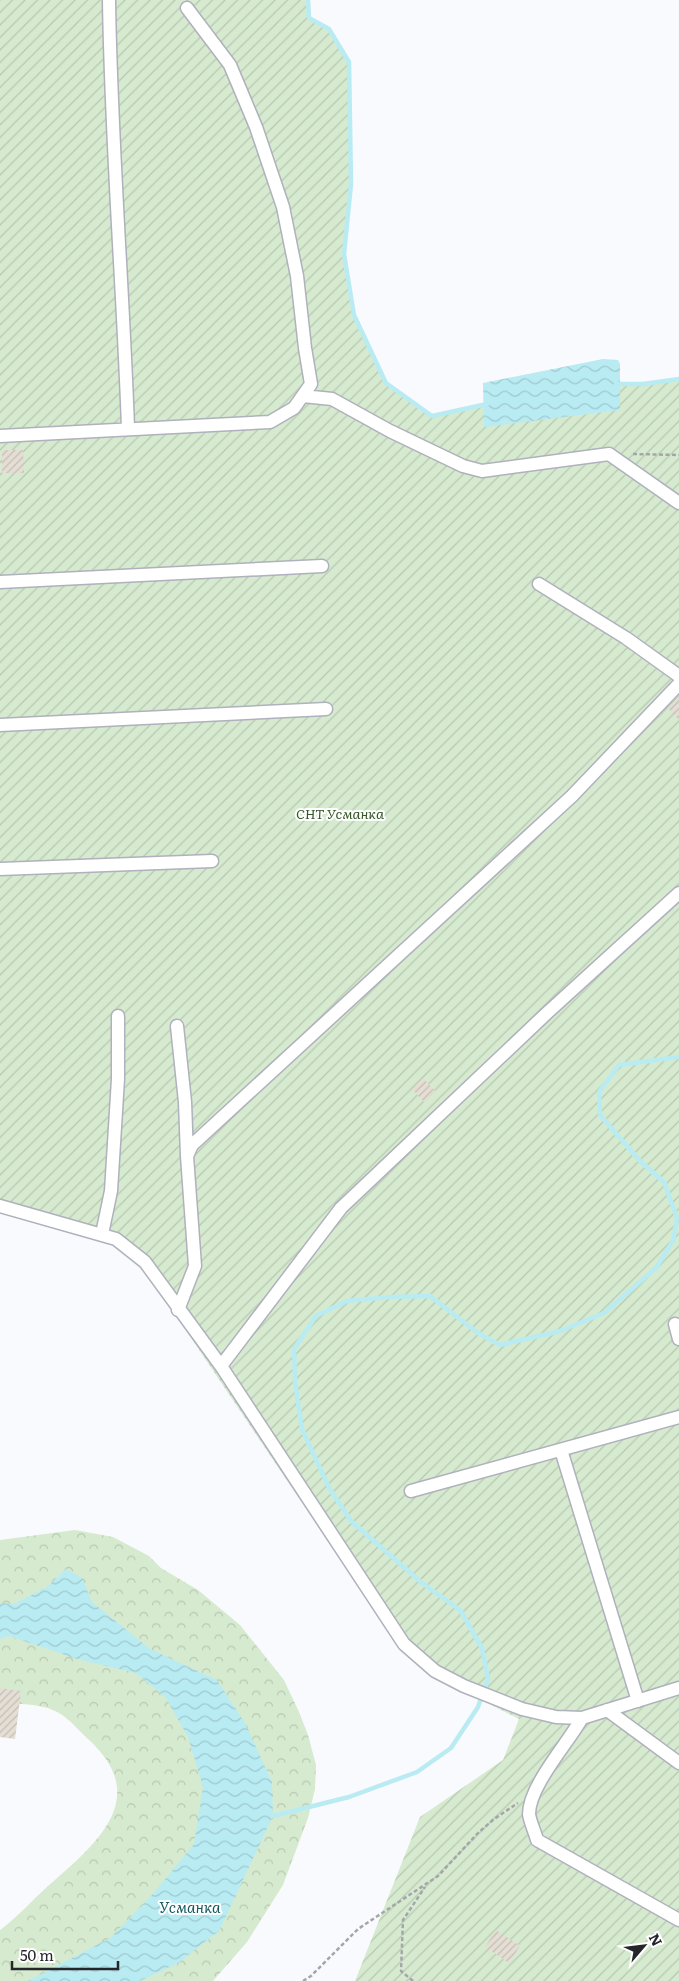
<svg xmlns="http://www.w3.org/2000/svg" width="679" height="1981" viewBox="0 0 679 1981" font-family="Literata,serif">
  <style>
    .forest { fill: url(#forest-crowns) }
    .garden { fill: url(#garden-furrows) }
    .water { fill: url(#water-waves) }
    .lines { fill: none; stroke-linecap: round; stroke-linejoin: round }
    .stream { stroke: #b9ebf2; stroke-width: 4.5 }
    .building { fill: url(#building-hatch) }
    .street-casing { stroke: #afb1bc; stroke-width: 15 }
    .path { stroke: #a5a6aa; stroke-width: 2.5; stroke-dasharray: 4 2.5; stroke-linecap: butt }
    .street { stroke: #fff; stroke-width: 12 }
    .labels { text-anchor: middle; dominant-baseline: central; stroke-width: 4; stroke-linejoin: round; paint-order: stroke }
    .park-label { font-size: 14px; font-style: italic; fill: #345628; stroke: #fff }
    .water-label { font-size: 15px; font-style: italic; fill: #165961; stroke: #fff }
  </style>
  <defs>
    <pattern id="forest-crowns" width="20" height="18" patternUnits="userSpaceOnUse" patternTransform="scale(1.25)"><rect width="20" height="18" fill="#d6eacf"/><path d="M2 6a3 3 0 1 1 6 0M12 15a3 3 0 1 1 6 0" fill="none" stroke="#b8c9b2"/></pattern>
    <pattern id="garden-furrows" width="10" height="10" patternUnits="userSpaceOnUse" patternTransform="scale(1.25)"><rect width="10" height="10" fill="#d6eacf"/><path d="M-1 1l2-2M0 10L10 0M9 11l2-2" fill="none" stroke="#b8c9b2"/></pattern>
    <pattern id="water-waves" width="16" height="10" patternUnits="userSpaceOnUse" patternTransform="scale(1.25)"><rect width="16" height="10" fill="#b9ebf2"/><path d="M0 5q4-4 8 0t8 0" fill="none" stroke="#9fc9d0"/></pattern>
    <pattern id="building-hatch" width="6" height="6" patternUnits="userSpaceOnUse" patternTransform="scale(1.25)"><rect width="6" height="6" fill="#e5ded4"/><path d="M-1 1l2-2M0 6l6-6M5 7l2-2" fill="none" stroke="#c4beb6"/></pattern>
  </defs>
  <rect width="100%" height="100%" fill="#f9fafe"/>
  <!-- forest -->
  <path class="forest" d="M75 1530 113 1537 149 1556 161 1568 198 1590 240 1625 284 1680 299 1712 308 1735 316 1765 315 1789 308 1818 283 1885 247 1942 213 1981H0V1930C18 1917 32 1900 48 1886 96 1844 153 1798 88 1739 80 1732 74 1724 66 1718 49 1703 21 1704 0 1703V1540Z"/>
  <!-- garden -->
  <path class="garden" d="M0 0H308L309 18 329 29 349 62 351 184 344 254 354 315 386 383 432 416 518 397 613 384H643L679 379V1981H355L420 1817 503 1760 519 1719 432 1675 399 1647 142 1265 114 1243 0 1210Z"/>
  <!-- water -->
  <path class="water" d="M603 359 618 360 620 364V410L484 427 483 383Z
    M66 1569 82 1578 92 1602 150 1649 217 1680 245 1723 272 1782 273 1816 219 1931 178 1963 140 1981H28L110 1938 152 1895 194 1844 203 1787 188 1737 166 1698 136 1673 77 1659 9 1636 0 1639V1603L14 1604 47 1587Z"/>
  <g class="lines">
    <!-- stream -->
    <path class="stream" d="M308 0 309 18 329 29 349 62 351 184 344 254 354 315 386 383 432 416 487 404
      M616 384H643L679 379
      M273 1816 349 1797 417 1772 451 1748 478 1707 488 1679 482 1648 460 1610 422 1583 351 1521 329 1488 302 1429 295 1382 294 1349 316 1316 347 1301 389 1297 430 1296 478 1333 500 1345 560 1331 604 1313 656 1268 673 1241 677 1218 664 1182 641 1162 600 1115 599 1092 619 1065 679 1057"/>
  </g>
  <!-- building -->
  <path class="building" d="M2 450H23L24 473H2Z
    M679 696V720L668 708Z
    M423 1078 435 1091 424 1102 411 1088Z
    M0 1688 21 1691 15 1739 0 1737Z
    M496 1930 520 1946 509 1963 485 1947Z"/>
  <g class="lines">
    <!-- street casing -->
    <g class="street-casing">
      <path id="street" d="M109 0C111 143 123 285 128 428
        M303 396 332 399 390 431 463 466 482 471 609 454 679 503
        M0 436 270 422 294 408 311 384 305 348 297 276 283 207 256 127 230 65 187 8
        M0 582 322 566
        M539 584 626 638 679 676
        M0 725 326 709
        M0 869 212 861
        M177 1026 185 1102 187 1156
        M0 1206 116 1239 145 1262 221 1366 404 1644 435 1671 464 1686 522 1709 556 1717 582 1718 679 1688
        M102 1234 111 1191 118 1079V1016
        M178 1310 195 1266 187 1156 192 1145 572 796 679 684
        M675 1324 679 1339
        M221 1366 341 1208 547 1013 679 893
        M561 1450 638 1701
        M411 1491 679 1417
        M607 1710 679 1763
        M582 1718C568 1743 529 1786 529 1814 530 1822 535 1832 537 1840L679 1920"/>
    </g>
    <!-- path -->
    <path class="path" d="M633 454 679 455
      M303 1981 311 1976 358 1929 438 1876 478 1833 494 1819 518 1803
      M413 1981 401 1971 403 1920 425 1887"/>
    <!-- street -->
    <use href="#street" class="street"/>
  </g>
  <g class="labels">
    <!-- park labels -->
    <g class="park-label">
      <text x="340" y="813">СНТ Усманка</text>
    </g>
    <!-- water labels -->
    <g class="water-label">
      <text x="190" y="1906">Усманка</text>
    </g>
  </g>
  <!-- north arrow -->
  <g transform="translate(644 1946) rotate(62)" stroke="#ffffff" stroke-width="4" paint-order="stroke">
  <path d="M0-4L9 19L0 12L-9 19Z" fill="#25262a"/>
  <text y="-8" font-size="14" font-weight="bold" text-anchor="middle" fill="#25262a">N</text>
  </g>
  <!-- scale -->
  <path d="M12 1961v8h106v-8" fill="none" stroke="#25262a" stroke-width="2.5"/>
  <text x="20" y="1961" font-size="15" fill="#25262a" stroke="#ffffff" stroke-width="4" paint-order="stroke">50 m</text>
</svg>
